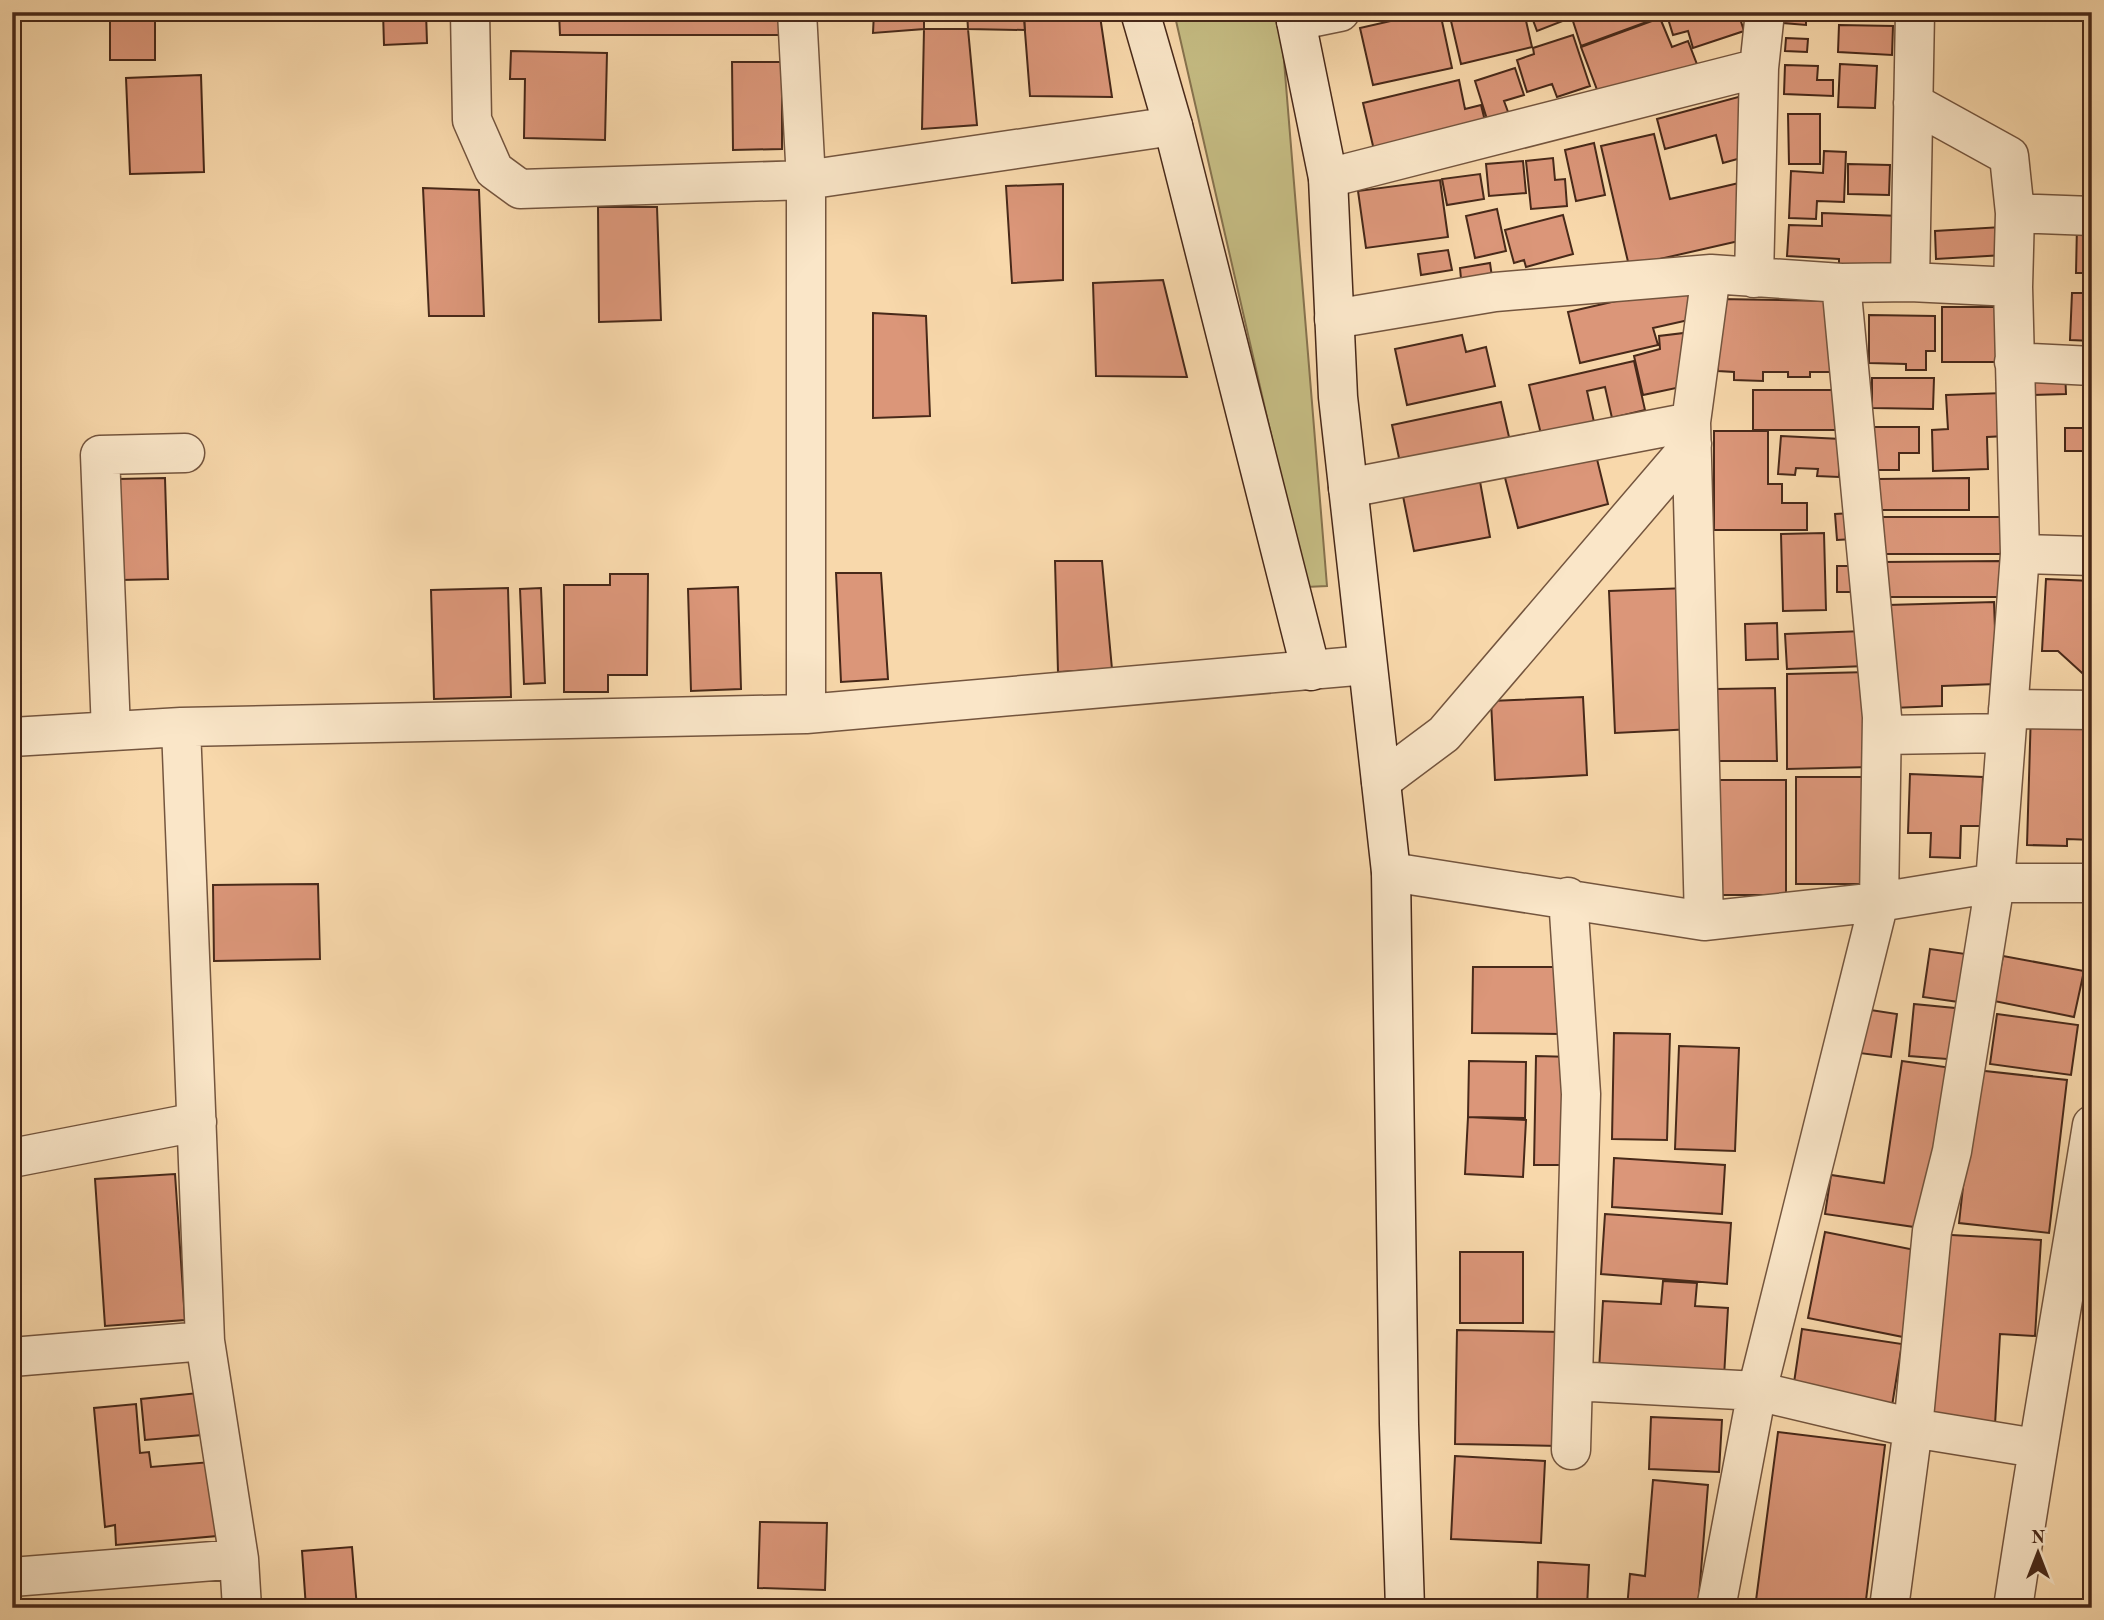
<svg xmlns="http://www.w3.org/2000/svg" width="2104" height="1620" viewBox="0 0 2104 1620" font-family="'Old Standard TT',serif">
  <style>
    .green { fill: #c5bc83; stroke: #86724e; stroke-width: 2 }
    .building { fill: #db9679; stroke: #482919; stroke-width: 2 }
    .lines { fill: none; stroke-linecap: round; stroke-linejoin: round }
    .street-casing { stroke: #74553e; stroke-width: 41 }
    .secondary-casing { stroke: #482919; stroke-width: 41 }
    .street { stroke: #fae6c8; stroke-width: 38 }
    .secondary { stroke: #fae6c8; stroke-width: 38 }
  </style>
  <rect width="100%" height="100%" fill="#f8d8ab"/>
  <filter id="stains"><feTurbulence type="fractalNoise" baseFrequency=".00286" numOctaves="4"/><feColorMatrix values="0 0 0 0 .2 0 0 0 0 .09 0 0 0 0 .02 0 0 0 .5 -.17"/></filter>
  <radialGradient id="worn" r=".72"><stop offset=".6" stop-color="#630" stop-opacity="0"/><stop offset="1" stop-color="#630" stop-opacity=".3"/></radialGradient>
  <!-- green -->
  <path class="green" d="M1174 12H1280L1327 586 1306 587Z"/>
  <!-- building -->
  <path class="building" d="M110 12H155V60H110Z
    M383 12H426L427 43 384 45Z
    M559 12H781L782 35H560Z
    M874 12H924V29L873 33Z
    M967 12H1024L1025 30 968 29Z
    M1430 12H1440L1452 68 1373 85 1360 28Z
    M1486 12H1524L1532 47 1461 64 1451 21Z
    M1530 12H1566L1568 19 1537 31Z
    M1574 12H1662L1663 16 1581 46 1571 15Z
    M1666 12H1738L1744 31 1693 48 1688 31 1673 35Z
    M1784 12H1806V25L1783 23Z
    M1100 16 1112 97 1030 96 1024 19Z
    M1660 18 1672 47 1688 41 1698 67 1602 103 1581 47Z
    M1839 25 1893 26 1892 55 1838 52Z
    M924 29H968L977 125 922 129Z
    M1573 35 1590 86 1557 97 1552 84 1527 92 1517 60 1534 54 1533 48Z
    M1786 38 1808 39 1807 52 1785 51Z
    M511 51 607 53 605 140 524 138 525 79H510Z
    M732 62H782V149L733 150Z
    M1840 64 1877 66 1875 108 1838 107Z
    M1785 65 1818 66 1817 80H1833V96L1784 94Z
    M1515 68 1524 95 1504 101 1514 128 1492 135 1475 81Z
    M201 75 204 172 130 174 126 78Z
    M1459 80 1465 109 1481 105 1489 137 1377 163 1363 103Z
    M1753 93 1752 155 1723 163 1716 135 1665 149 1657 119Z
    M1788 114H1820V164H1789Z
    M1654 134 1670 199 1739 183 1752 238 1629 266 1601 146Z
    M1594 143 1605 195 1576 201 1565 150Z
    M1824 151 1846 152 1844 202 1817 201 1816 219 1789 218 1791 171 1823 173Z
    M1553 158 1555 180 1565 179 1567 206 1531 209 1526 161Z
    M1523 161 1526 193 1489 196 1486 164Z
    M1848 164 1890 165 1889 195 1848 194Z
    M1480 174 1484 199 1447 205 1442 179Z
    M1440 180 1448 237 1366 248 1358 191Z
    M1063 184V280L1012 283 1006 186Z
    M423 188 479 190 484 316H429Z
    M598 207H657L661 320 599 322Z
    M1497 209 1506 251 1475 258 1466 216Z
    M1822 213 1900 216 1897 271 1839 269V259L1787 256 1789 225 1822 226Z
    M1563 215 1573 254 1526 267 1524 260 1514 263 1505 230Z
    M2077 225 2092 226V273H2076Z
    M2002 227 2004 255 1936 259 1935 231Z
    M1448 250 1452 270 1421 275 1418 254Z
    M1490 263 1493 284 1462 289 1460 268Z
    M1163 280 1187 377 1096 376 1093 283Z
    M1686 285 1693 319 1653 328 1658 345 1580 363 1568 312Z
    M2072 293H2092V341L2070 340Z
    M1719 299 1835 301V372H1810V377H1788V372H1763V381L1734 380V372L1718 371Z
    M1942 307H2004L2003 362H1942Z
    M873 313 926 316 930 416 873 418Z
    M1869 315 1935 316V351H1926V370H1906V364L1869 363Z
    M1684 333 1681 387 1643 395 1634 356 1660 349 1659 336Z
    M1462 335 1466 352 1486 347 1495 386 1407 405 1395 349Z
    M1634 361 1645 410 1612 418 1605 387 1587 391 1594 422 1541 434 1529 385Z
    M2065 369 2066 394 2032 395V370Z
    M1872 378H1934L1933 409 1872 408Z
    M1753 390H1844V430H1753Z
    M2004 393 2006 436 1987 437 1988 469 1933 471 1932 430 1948 429 1946 395Z
    M1501 402 1512 450 1402 472 1392 425Z
    M1872 427H1919V453H1899V470H1872Z
    M2065 428H2092V451H2065Z
    M1714 431H1768V484H1782V503H1807V530H1714Z
    M1781 436 1841 439 1839 477 1817 476 1818 469 1796 468 1795 475 1778 474Z
    M1594 447 1608 504 1518 528 1503 470Z
    M1479 476 1490 537 1414 551 1402 491Z
    M165 478 168 579 120 580 118 479Z
    M1969 478V510H1878V479Z
    M1852 513 1853 539 1837 540 1835 514Z
    M1880 517H2007V554H1880Z
    M1824 533 1826 610 1783 611 1781 534Z
    M1055 561H1102L1112 669 1058 672Z
    M2002 561V597H1884L1883 562Z
    M1837 566H1861V592H1837Z
    M836 573H881L888 679 841 682Z
    M610 574H648L647 675H608V692H564V585H610Z
    M2046 579 2092 581V682L2058 651H2042Z
    M738 587 741 689 691 691 688 589Z
    M508 588 511 697 434 699 431 590Z
    M541 588 545 683 524 684 520 589Z
    M1687 588 1693 729 1615 733 1609 591Z
    M1994 602 1997 684 1942 686V706L1891 708 1888 605Z
    M1777 623 1778 659 1746 660 1745 624Z
    M1864 631 1866 666 1787 669 1785 634Z
    M1869 672 1871 767 1787 769V674Z
    M1775 688 1777 761H1718L1717 689Z
    M1583 697 1587 775 1495 780 1491 701Z
    M2031 711 2092 712V840L2067 839V846L2027 845Z
    M1910 774 1983 777 1981 826H1961L1960 858 1930 857 1931 833H1908Z
    M1796 777H1868V884H1796Z
    M1710 780H1786V895H1710Z
    M318 884 320 959 214 961 213 885Z
    M1930 949 1973 955 1966 1003 1923 997Z
    M2003 956 2084 971 2074 1017 1994 1001Z
    M1473 967H1561V1034L1472 1033Z
    M1914 1004 1965 1009 1960 1060 1909 1056Z
    M1864 1009 1897 1014 1891 1057 1859 1053Z
    M1997 1014 2078 1025 2071 1075 1990 1064Z
    M1614 1033 1670 1034 1667 1140 1612 1139Z
    M1679 1046 1739 1048 1735 1151 1675 1149Z
    M1536 1056 1573 1057 1570 1165H1534Z
    M1469 1061 1526 1062 1525 1118 1468 1117Z
    M1902 1061 1952 1068 1928 1229 1825 1214 1831 1175 1884 1183Z
    M1976 1070 2067 1080 2049 1233 1959 1223Z
    M1468 1117 1526 1120 1523 1177 1465 1174Z
    M1614 1158 1725 1165 1722 1214 1612 1207Z
    M175 1174 185 1320 105 1326 95 1179Z
    M1605 1214 1731 1223 1727 1284 1601 1274Z
    M1825 1232 1925 1252 1908 1338 1808 1318Z
    M1933 1234 2041 1240 2035 1336 2000 1334 1995 1425 1922 1421Z
    M1460 1252H1523V1323H1460Z
    M1663 1281 1697 1283 1695 1306 1728 1308 1724 1377 1599 1370 1603 1301 1661 1304Z
    M1802 1329 1902 1344 1891 1412 1792 1396Z
    M1457 1330 1561 1332 1559 1446 1455 1444Z
    M198 1393 202 1435 145 1440 141 1399Z
    M136 1404 140 1453 149 1452 151 1467 211 1462 217 1536 116 1545 115 1525 105 1527 94 1408Z
    M1651 1417 1722 1420 1719 1472 1649 1469Z
    M1778 1432 1885 1445 1865 1608H1755Z
    M1455 1456 1545 1461 1541 1543 1451 1539Z
    M1653 1480 1708 1485 1698 1608H1627L1630 1574 1645 1576Z
    M760 1522 827 1523 825 1590 758 1588Z
    M352 1547 357 1608H306L302 1551Z
    M1538 1562 1589 1565 1587 1608H1537Z"/>
  <g class="lines">
    <!-- street casing -->
    <g class="street-casing">
      <path id="street" d="M470 12 472 120 494 170 520 189 806 180 1173 126
        M797 12 806 180V714
        M1296 21 1340 12
        M1328 178 1759 68
        M2015 213 2092 216
        M1754 278 1759 68 1765 12
        M1910 282 1915 12
        M1334 319 1495 292 1711 274 1841 283 1910 282 2013 287
        M2014 362 2092 366
        M1348 488 1691 422
        M2020 554 2092 556
        M2008 709 2092 710
        M181 727 205 1341 239 1559 242 1608
        M111 731 100 455 185 453
        M1882 735 2006 733
        M12 737 181 727 806 714 1367 665
        M1381 781 1444 734 1692 444
        M1391 872 1704 921 1879 902 1995 883H2092
        M1568 897 1581 1094 1571 1450
        M1704 921 1691 422 1711 274
        M12 1158 197 1122
        M12 1357 205 1341
        M1573 1381 1757 1391 1913 1428 2036 1448
        M12 1577 239 1559
        M1716 1608 1757 1391 1879 902 1882 717 1841 283
        M1889 1608 1913 1428 1932 1231 1952 1151 1995 883 2020 554 2013 287 2015 213 2009 156 1913 103
        M2013 1608C2037 1446 2066 1286 2092 1125"/>
    </g>
    <!-- secondary casing -->
    <g class="secondary-casing">
      <path id="secondary" d="M1140 12 1173 126 1311 671
        M1297 12 1296 21 1328 178 1338 397 1391 872 1399 1424 1405 1608"/>
    </g>
    <!-- street -->
    <use href="#street" class="street"/>
    <!-- secondary -->
    <use href="#secondary" class="secondary"/>
  </g>
  <!-- margin -->
  <rect width="2104" height="1620" fill="none" stroke="#f8d8ab" stroke-width="42"/>
  <rect x="14" y="14" width="2076" height="1592" fill="none" stroke="#482919" stroke-width="3.5"/>
  <rect x="21" y="21" width="2062" height="1578" fill="none" stroke="#482919" stroke-width="2"/>
  <!-- north arrow -->
  <g transform="translate(2038 1553)" stroke="#fae6c8" stroke-width="5" paint-order="stroke">
  <path d="M0-5L12 26L0 18L-12 26Z" fill="#482919"/>
  <text y="-10" font-size="19" font-weight="bold" text-anchor="middle" fill="#482919">N</text>
  </g>
  <rect width="100%" height="100%" filter="url(#stains)"/>
  <rect width="100%" height="100%" fill="url(#worn)"/>
</svg>
